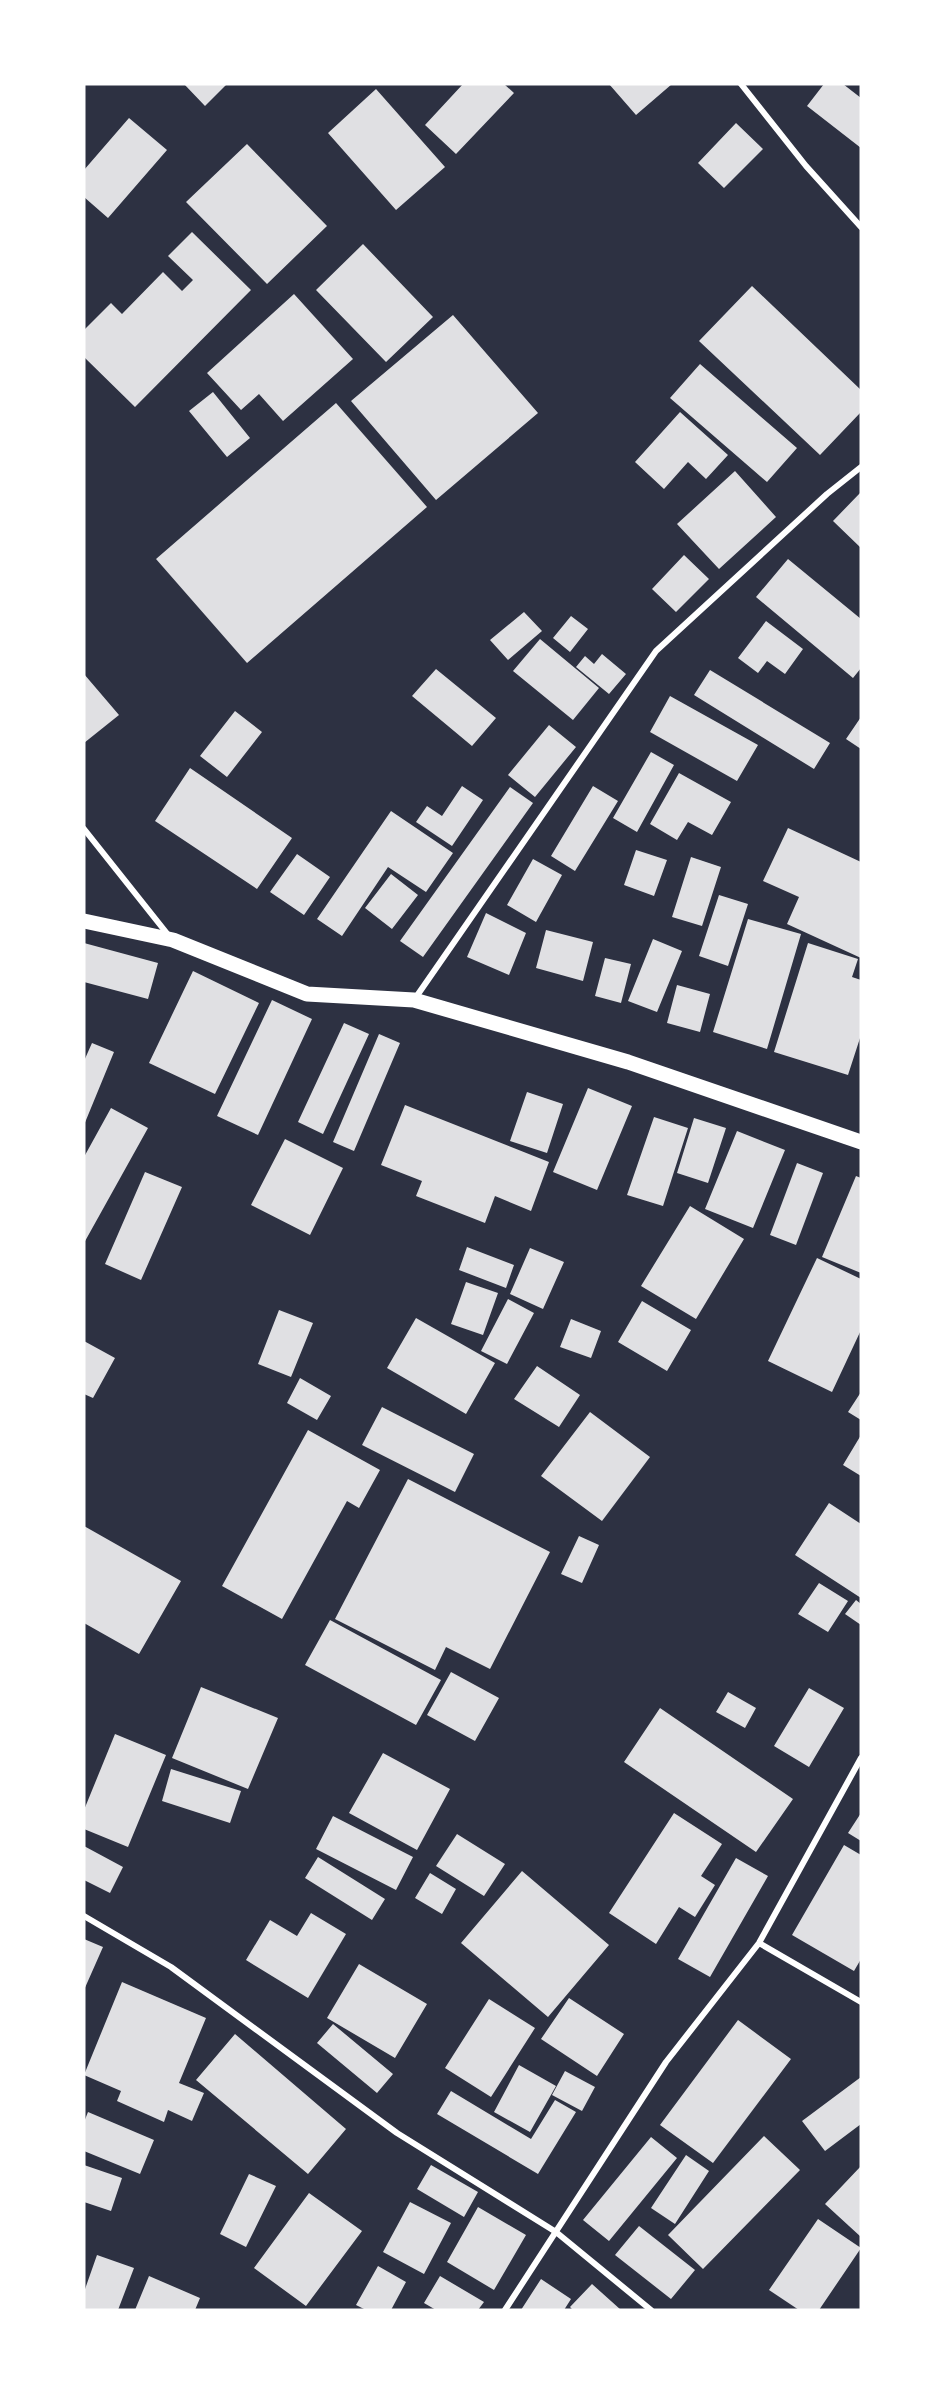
<svg xmlns="http://www.w3.org/2000/svg" width="945" height="2394" viewBox="0 0 945 2394" font-family="Georgia,serif">
  <style>
    .building { fill: #e0e0e3 }
    .lines { fill: none; stroke-linecap: round; stroke-linejoin: round }
    .minor { stroke: #fff; stroke-width: 6 }
    .primary { stroke: #fff; stroke-width: 15 }
  </style>
  <rect width="100%" height="100%" fill="#2d3142"/>
  <!-- building -->
  <path class="building" d="M184 84H227L205 106Z
    M463 84H504L514 93 456 154 425 125Z
    M609 84H672L636 115Z
    M824 84H843L861 98V148L807 106Z
    M376 89 445 167 396 210 328 133Z
    M129 118 167 150 108 218 84 197V170Z
    M736 123 763 149 724 188 698 163Z
    M247 144 327 226 267 284 186 202Z
    M192 232 251 290 135 407 84 357V330L111 303 122 314 163 272 182 291 193 280 168 256Z
    M363 244 433 317 386 362 316 290Z
    M752 286 861 390V412L820 455 699 341Z
    M294 294 353 359 283 421 259 394 241 410 207 373Z
    M453 315 538 413 436 500 351 401Z
    M700 364 797 448 767 482 670 398Z
    M213 392 250 438 227 457 189 411Z
    M336 403 427 507 247 663 156 559Z
    M680 412 728 455 706 479 688 462 664 489 635 462Z
    M735 471 776 517 719 569 677 524Z
    M861 492V548L833 521Z
    M684 555 709 579 676 612 652 589Z
    M788 559 861 619V668L853 678 756 597Z
    M524 612 542 631 508 660 490 640Z
    M571 616 588 629 570 652 553 638Z
    M766 621 803 649 785 674 767 661 758 673 738 658Z
    M540 639 599 688 573 720 513 671Z
    M602 654 626 674 609 694 576 667 585 656 594 664Z
    M436 669 496 718 472 746 412 696Z
    M710 670 830 743 814 769 694 695Z
    M84 674 119 715 84 743Z
    M670 696 758 745 737 781 650 732Z
    M235 711 262 732 227 777 200 756Z
    M861 717V749L846 739Z
    M549 725 576 747 535 797 508 775Z
    M651 752 674 765 637 832 613 818Z
    M190 768 292 838 257 889 155 821Z
    M679 773 731 802 712 835 688 822 677 840 650 824Z
    M462 786 483 800 452 846 416 822 427 806 442 816Z
    M593 786 618 801 575 871 551 856Z
    M510 787 533 803 423 957 400 941Z
    M391 811 453 853 426 892 388 867 342 936 317 919Z
    M788 828 861 862V958L787 924 799 897 763 881Z
    M636 850 667 860 654 896 624 885Z
    M297 854 330 877 304 915 270 892Z
    M691 857 721 867 702 926 672 917Z
    M533 859 562 875 536 922 507 905Z
    M391 874 418 895 392 929 365 908Z
    M719 895 748 904 728 966 699 956Z
    M486 913 526 933 509 975 467 957Z
    M748 919 801 934 767 1049 713 1032Z
    M546 930 593 942 583 981 536 968Z
    M653 939 682 951 657 1012 628 1001Z
    M84 943 158 963 148 999 84 982Z
    M808 943 858 959 852 977 861 980V1035L848 1075 774 1052Z
    M605 958 631 964 621 1003 595 996Z
    M193 971 259 1003 215 1094 149 1063Z
    M677 985 710 994 700 1032 667 1023Z
    M272 1000 312 1019 258 1135 217 1116Z
    M344 1023 369 1034 323 1134 298 1122Z
    M379 1034 400 1043 354 1151 333 1142Z
    M92 1043 114 1052 84 1125V1061Z
    M588 1088 632 1106 597 1190 553 1172Z
    M527 1092 563 1104 547 1153 510 1141Z
    M405 1105 549 1162 531 1211 495 1196 485 1223 416 1196 422 1181 381 1165Z
    M111 1108 148 1128 84 1243V1157Z
    M654 1117 688 1128 663 1206 627 1195Z
    M694 1118 726 1128 708 1183 677 1173Z
    M737 1131 785 1150 753 1228 705 1209Z
    M285 1139 343 1168 310 1235 251 1205Z
    M797 1163 823 1173 796 1245 770 1235Z
    M145 1172 182 1187 141 1280 105 1264Z
    M856 1176 861 1178V1273L822 1257Z
    M690 1206 744 1239 696 1319 641 1286Z
    M467 1247 514 1265 506 1288 459 1270Z
    M530 1248 564 1262 543 1309 510 1294Z
    M817 1258 861 1279V1330L832 1392 768 1361Z
    M466 1282 498 1293 483 1335 451 1324Z
    M508 1299 534 1313 507 1364 481 1351Z
    M642 1301 691 1330 667 1371 618 1342Z
    M279 1310 313 1323 291 1377 258 1364Z
    M416 1318 495 1363 466 1414 387 1368Z
    M571 1319 601 1331 591 1358 560 1347Z
    M84 1341 115 1358 93 1398 84 1394Z
    M537 1366 580 1395 559 1427 514 1399Z
    M300 1378 331 1396 317 1420 287 1403Z
    M861 1392V1420L848 1412Z
    M382 1407 474 1454 455 1492 362 1445Z
    M590 1412 650 1457 602 1521 541 1476Z
    M308 1430 380 1470 359 1508 347 1501 282 1619 222 1586Z
    M861 1435V1476L843 1465Z
    M408 1479 550 1552 490 1669 446 1647 435 1670 335 1619Z
    M829 1503 861 1524V1598L795 1555Z
    M84 1526 181 1581 139 1654 84 1623Z
    M579 1536 599 1545 582 1583 561 1574Z
    M819 1583 848 1601 828 1632 798 1614Z
    M856 1600 861 1604V1625L845 1614Z
    M330 1620 441 1680 416 1725 305 1665Z
    M451 1672 499 1698 475 1741 427 1715Z
    M201 1687 278 1718 248 1789 172 1758Z
    M809 1688 844 1708 809 1767 774 1746Z
    M728 1692 756 1708 745 1728 716 1712Z
    M660 1708 793 1799 756 1852 624 1762Z
    M115 1734 166 1755 128 1847 84 1829V1810Z
    M383 1753 450 1789 417 1850 349 1813Z
    M171 1769 241 1791 230 1823 162 1801Z
    M674 1813 722 1844 701 1876 715 1885 695 1917 679 1907 656 1944 609 1913Z
    M861 1813V1841L848 1833Z
    M333 1816 413 1857 396 1890 316 1849Z
    M457 1834 505 1864 484 1896 436 1866Z
    M844 1845 861 1855V1959L854 1971 792 1935Z
    M84 1846 123 1867 110 1893 84 1880Z
    M318 1857 385 1899 372 1920 305 1878Z
    M736 1858 768 1876 710 1977 678 1959Z
    M522 1871 609 1945 548 2017 461 1943Z
    M430 1873 456 1889 442 1914 415 1898Z
    M311 1913 346 1934 308 1998 246 1960 270 1920 297 1936Z
    M84 1939 103 1947 84 1990Z
    M359 1964 427 2004 395 2058 327 2018Z
    M122 1982 206 2018 179 2083 204 2093 192 2121 168 2110 164 2122 117 2101 121 2091 84 2075Z
    M569 1998 624 2034 597 2076 541 2039Z
    M489 1999 535 2028 491 2097 445 2068Z
    M738 2020 791 2059 713 2163 660 2125Z
    M333 2024 393 2074 377 2093 317 2043Z
    M235 2034 346 2129 308 2174 196 2080Z
    M519 2065 556 2086 530 2132 494 2112Z
    M565 2071 595 2087 582 2111 552 2095Z
    M861 2077V2124L825 2151 802 2121Z
    M451 2091 531 2139 555 2100 576 2112 538 2174 437 2114Z
    M88 2112 154 2140 140 2174 84 2151V2122Z
    M764 2136 800 2170 703 2269 668 2235Z
    M651 2137 677 2158 609 2241 583 2220Z
    M686 2155 709 2171 675 2224 651 2208Z
    M84 2165 122 2178 111 2211 84 2202Z
    M431 2165 478 2192 464 2217 417 2189Z
    M861 2166V2237L825 2204Z
    M249 2174 276 2186 246 2247 220 2234Z
    M309 2193 362 2231 306 2306 254 2268Z
    M410 2202 451 2223 424 2274 383 2252Z
    M478 2207 526 2235 494 2290 447 2262Z
    M818 2219 861 2248 819 2310H799L769 2290Z
    M639 2226 695 2270 671 2299 615 2255Z
    M97 2255 134 2268 118 2310H84V2292Z
    M378 2266 406 2282 391 2310H366L356 2305Z
    M149 2276 200 2298 195 2310H135Z
    M440 2276 484 2302 478 2310H436L424 2303Z
    M541 2279 571 2299 564 2310H521Z
    M592 2284 621 2310H573L570 2307Z"/>
  <g class="lines">
    <!-- minor -->
    <path class="minor" d="M741 84 806 166 861 227
      M84 829 169 936
      M414 1000 656 651 827 494 861 467
      M84 1916 171 1967 397 2133 556 2232 651 2310
      M759 1943 861 2002
      M505 2310 666 2062 759 1943 861 1758"/>
    <!-- primary -->
    <path class="primary" d="M84 921 173 940 307 994 414 1000 628 1062 861 1142"/>
  </g>
  <!-- border -->
  <rect width="945" height="2394" fill="none" stroke="#ffffff" stroke-width="171"/>
</svg>
